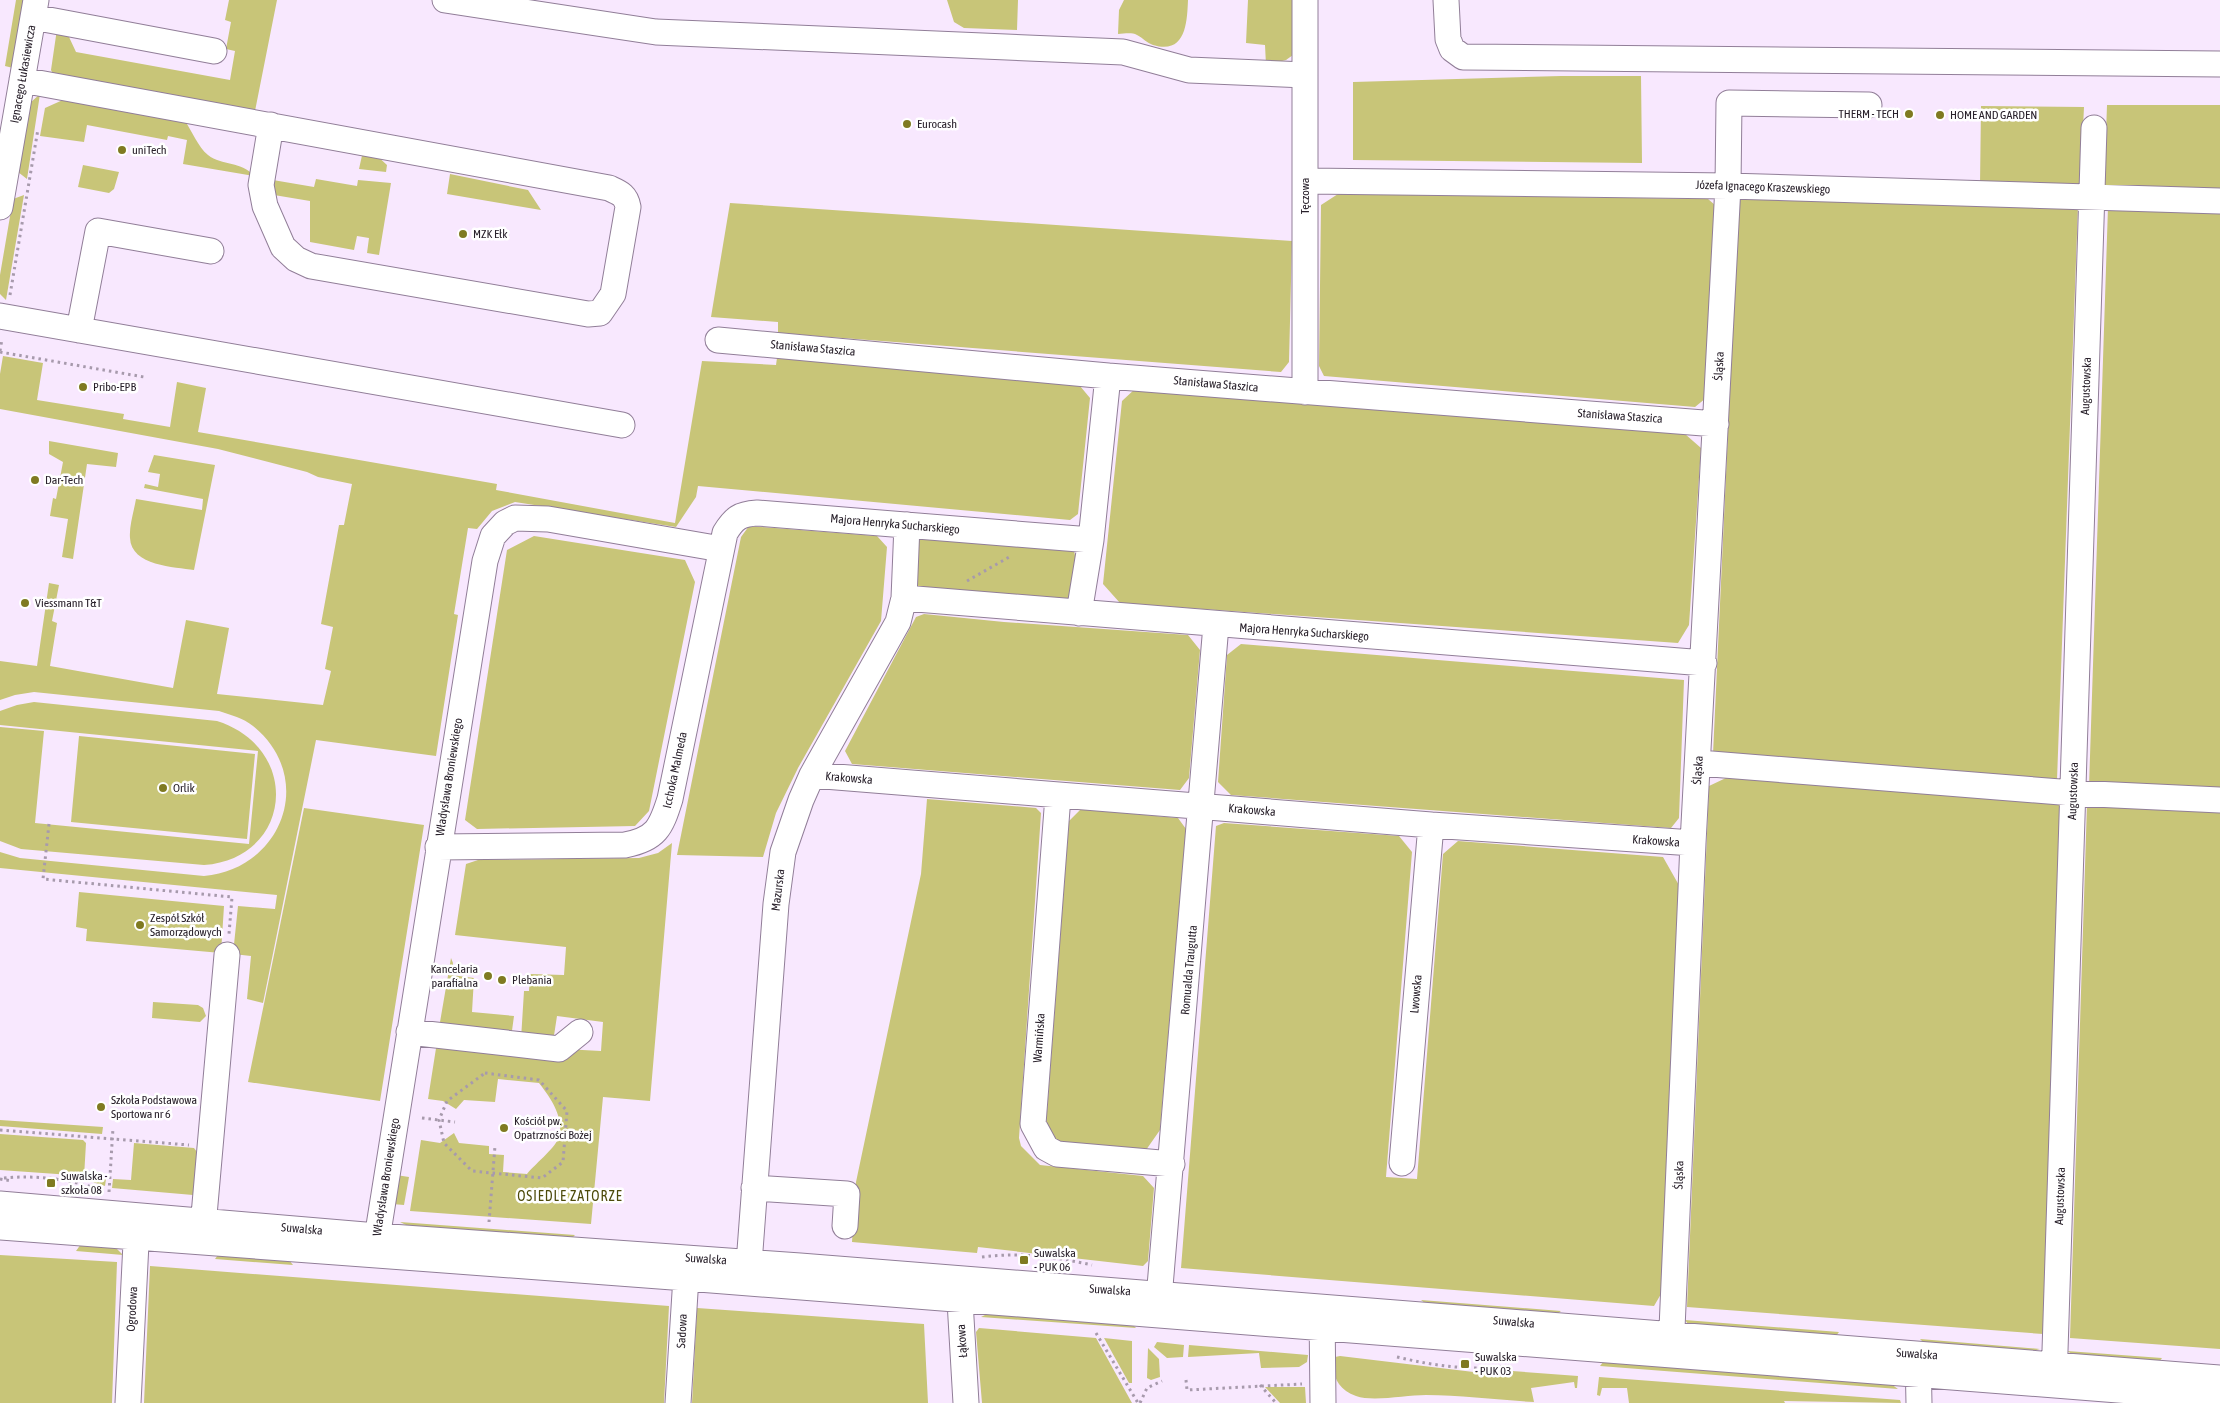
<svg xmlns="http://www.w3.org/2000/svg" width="2220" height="1403" viewBox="0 0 2220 1403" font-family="'Asap Condensed',sans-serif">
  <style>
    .green { fill: #c8c578 }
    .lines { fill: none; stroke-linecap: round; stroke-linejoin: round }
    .minor-casing { stroke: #917e98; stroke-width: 27 }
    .path { stroke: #a79aac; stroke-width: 3; stroke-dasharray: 2.5 4; stroke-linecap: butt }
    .minor { stroke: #fff; stroke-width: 25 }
    .poi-dot { fill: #7f7a21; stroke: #fff; stroke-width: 2 }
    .labels { text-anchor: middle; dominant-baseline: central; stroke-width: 5; stroke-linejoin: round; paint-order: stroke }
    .street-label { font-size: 12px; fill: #29212b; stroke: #fff }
    .poi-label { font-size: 12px; fill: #29212b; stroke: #fff; text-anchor: start }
    .neighbourhood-label { font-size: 14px; letter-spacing: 1px; fill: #4d4a0a; stroke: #fff }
  </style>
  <rect width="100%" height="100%" fill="#f8e8fe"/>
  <!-- green -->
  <path class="green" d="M16 0H25L13 68 5 66Z
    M229 0H277L255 111 53 74 51 70 57 29 69 37 76 52 230 80 235 51 226 49 231 22 225 20Z
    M947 0H1018L1017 30 964 28 954 22Z
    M1124 0H1188C1187 22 1186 55 1153 45 1147 43 1143 38 1137 35 1131 32 1124 34 1118 34L1119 10Z
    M1248 0H1297L1293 55 1286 60 1266 65 1265 45 1246 43Z
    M1561 76H1641L1642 163 1353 160V82Z
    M40 94 27 179 18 172 30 103Z
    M65 99 185 121C192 131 198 147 208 155 222 166 242 161 254 176L183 164 187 140 168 136 167 140 87 125 84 142 40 136 45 108Z
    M2107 105H2220V193L2104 190Z
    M1981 106 2084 107 2080 190 1980 185Z
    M363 151 375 154 387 165 386 172 359 169Z
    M83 165 119 172 114 189 109 193 78 187Z
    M450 174 528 190 541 210 447 194Z
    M267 179 314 187 316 179 357 186 358 180 391 183 379 255 367 253 369 238 357 236 354 250 310 242V201L274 195Z
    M1338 194 1708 199 1715 205 1706 398 1695 407 1324 376 1319 366 1321 205Z
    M24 195 6 300 0 294V275L13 199Z
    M1739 196 2078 206 2057 780 1713 754Z
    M730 203 1292 241 1289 362 1281 372 778 333V322L711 317Z
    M2108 207 2220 211V793L2089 787Z
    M3 356 43 363 37 400 124 414 123 419 170 427 177 382 206 388 198 432 497 484 496 490 675 523 702 361 776 365 777 358 1080 386 1090 398 1078 514 1070 520 698 486 696 497 676 527 515 502 492 511 477 529 468 528 454 614 458 615 436 756 316 740 263 1003 247 999 251 956 233 954 238 906 275 909 277 895 0 868V852L20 858 204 876C282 869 317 778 253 726 243 718 231 715 219 711L34 692 15 695 0 700V661L37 666 49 583 59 585 52 621 57 623 50 666 173 688 186 620 229 628 217 694 323 705 331 671 325 669 333 627 321 624 339 525H344L352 484 318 477 307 472 218 449 0 409V374Z
    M1136 388 1685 434 1701 448 1689 625 1678 643 1120 603 1103 584 1122 401Z
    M49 441 118 453 116 467 87 464 73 559 62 557 68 519 50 516 53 498 56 499 63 462 49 454Z
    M154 455 215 465 194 570C175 567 131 566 130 538 129 526 134 511 136 499L202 510 203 499 144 488 145 484 158 487 160 474 148 472Z
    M749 526 877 536 887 547 881 621 798 768 776 813 763 857 677 855 741 537Z
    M534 536 685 560 695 582 649 811 635 826 477 829 465 820 507 550Z
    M917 538 1073 549C1079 562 1076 588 1068 600L919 591 914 586Z
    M924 614 1004 622 1188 635 1200 650 1189 778 1180 790 852 764 845 751 916 617Z
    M1241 644 1684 680 1679 818 1671 828 1231 795 1218 782 1227 655Z
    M34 702 217 721C302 748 293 858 204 865L21 849 0 841V727L44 731 35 823 249 844 258 751 0 725V711L17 705Z
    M79 736 255 754 247 839 71 822Z
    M1728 777 2060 800 2043 1334 1687 1307 1709 786Z
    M927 799 1036 808 1041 813 1019 1138 1021 1146 1040 1165 1143 1176 1154 1188 1148 1261 1143 1266 978 1247 977 1253 852 1242 856 1182 921 874Z
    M2087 804 2220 806V1349L2070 1338Z
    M304 808 424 825 380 1101 248 1082Z
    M1081 809 1178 818 1186 829 1160 1130 1146 1150 1065 1144 1053 1138 1046 1125 1069 821Z
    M1224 823 1399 836 1412 852 1386 1177 1417 1179 1443 854 1458 841 1663 857 1680 887 1661 1294 1654 1306 1181 1268 1216 826Z
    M672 843 650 1101 603 1097 591 1224 410 1211 421 1140 440 1143 454 1133 459 1143 489 1146V1154L504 1155 503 1172 527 1174C534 1165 554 1149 558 1139 566 1119 550 1097 539 1083L498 1079 495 1102 464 1100 456 1109 443 1101 428 1099 437 1042 601 1051 603 1022 557 1016 553 1042 521 1039 524 991H529L530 974 564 975 566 947 455 935 466 864 478 860 639 858 658 853Z
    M79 892 224 906 221 953 86 941 87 929 76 927Z
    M451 958 453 963 451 975 474 978 472 1012 514 1016 511 1038 439 1028Z
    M153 1002 198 1005 203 1008 206 1016 200 1022 152 1018Z
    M0 1120 103 1127 102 1134 0 1126Z
    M0 1134 83 1140 86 1143 84 1177 106 1179 105 1186 71 1175 0 1170Z
    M134 1143 194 1148 197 1152 193 1195 112 1188 113 1179 131 1180Z
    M396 1175 409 1177 404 1205 392 1204Z
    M400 1222 575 1235 572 1238 410 1227Z
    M81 1244 115 1247 123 1255 76 1251Z
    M0 1255 117 1262 112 1403H0Z
    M218 1255 289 1260 293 1265 215 1259Z
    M150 1266 669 1306 664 1403H144Z
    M1421 1300 1561 1311 1557 1314 1426 1304Z
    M697 1308 924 1324 928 1403H692Z
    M989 1313 1132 1324 1136 1328 981 1317Z
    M1685 1320 1839 1332 1836 1336 1688 1324Z
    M979 1328 1096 1338 1132 1403H982L976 1332Z
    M1104 1338 1132 1341V1383H1129Z
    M1920 1339 2040 1349 2029 1352 1924 1343Z
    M1157 1342 1184 1345 1183 1357 1167 1358 1154 1347Z
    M1189 1345 1308 1355 1307 1362 1299 1367 1261 1368 1259 1353 1188 1357Z
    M1148 1348 1159 1359 1160 1377 1151 1380 1147 1378Z
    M2067 1351 2162 1358 2159 1362 2072 1354Z
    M1340 1356 1482 1373 1512 1371 1578 1376 1577 1388H1575L1574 1382 1531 1388 1534 1402C1498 1400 1461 1395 1426 1395 1406 1395 1373 1402 1356 1396 1337 1389 1331 1375 1335 1357Z
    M1604 1361 1891 1384 1898 1389 1600 1366Z
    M1599 1377 1900 1400 1901 1403 1784 1401 1785 1403H1629L1627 1388H1602L1600 1396 1597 1395Z
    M1265 1387H1305L1306 1403H1280Z"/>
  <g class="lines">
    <!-- minor casing -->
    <g class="minor-casing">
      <path id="minor" d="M445 0 656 32 1123 52 1189 70 1305 75
        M1446 0 1448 39 1452 49 1463 57 2220 64
        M33 17 214 51
        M22 80 609 188C620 193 626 195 628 207L613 294 600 313 588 314 311 266 296 259 283 247 265 206 261 185 271 125
        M1306 181 1728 186 2220 201
        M0 207 36 0
        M0 316 622 425
        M79 330 98 231 211 251
        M718 340 1108 376 1716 424
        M1305 392V0
        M904 598 1704 663
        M1079 613 1091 540 1108 376
        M1699 763 2073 793 2220 800
        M812 775 1431 825 1693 843
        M1058 796 1033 1124 1046 1148 1057 1154 1172 1164
        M438 847 625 845C656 839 661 828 670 799L725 533C734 518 740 514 757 513L1091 540
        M409 1032 559 1049 580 1032
        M1402 1163 1431 825
        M754 1188 847 1194 845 1226
        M0 1204 377 1236 800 1266 2220 1378
        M0 1227 686 1278 2220 1398
        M202 1238 227 955
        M375 1251 485 561 493 536 505 523 515 518 548 519 721 549
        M748 1277 776 904 783 852 801 800 812 775 898 622 904 598 907 525
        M959 1284 966 1403
        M1158 1310 1216 625
        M1322 1311 1323 1403
        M1671 1352 1693 843 1728 186 1729 103 1869 105
        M1918 1357 1919 1403
        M2054 1382 2094 128
        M128 1403 137 1223
        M678 1403 687 1261"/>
    </g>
    <!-- path -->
    <path class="path" d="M10 295 38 129
      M0 351 2 339
      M0 352 144 377
      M967 581 1011 556
      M49 824 43 879 232 897 229 934
      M485 1073 539 1080 567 1111 563 1162 542 1178 472 1171 444 1143 439 1120 447 1101Z
      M422 1118 455 1122
      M0 1130 189 1145
      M4 1178C38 1175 69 1179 101 1190
      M0 1179 12 1181
      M109 1192 113 1128
      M489 1222 495 1146
      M982 1257C1020 1252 1055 1257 1092 1265
      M1096 1333 1138 1403
      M1397 1357C1435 1366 1471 1371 1510 1366
      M1186 1380 1187 1390 1302 1384
      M1260 1385 1276 1403
      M1140 1403 1147 1388 1162 1381"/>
    <!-- minor -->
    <use href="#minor" class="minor"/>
  </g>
  <!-- markers -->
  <g class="poi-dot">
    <circle cx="1909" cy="114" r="5"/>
    <circle cx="1940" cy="115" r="5"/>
    <circle cx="907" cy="124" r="5"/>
    <circle cx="122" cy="150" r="5"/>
    <circle cx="463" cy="234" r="5"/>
    <circle cx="83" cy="387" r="5"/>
    <circle cx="35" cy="480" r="5"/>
    <circle cx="25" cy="603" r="5"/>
    <circle cx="163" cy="788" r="5"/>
    <circle cx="140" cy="925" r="5"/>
    <circle cx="488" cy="976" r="5"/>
    <circle cx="502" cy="980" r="5"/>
    <circle cx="101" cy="1107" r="5"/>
    <circle cx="504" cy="1128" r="5"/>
    <rect x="46" y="1178" width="10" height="10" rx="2.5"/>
    <rect x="1019" y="1255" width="10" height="10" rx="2.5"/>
    <rect x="1460" y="1359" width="10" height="10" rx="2.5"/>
  </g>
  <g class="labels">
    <!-- street labels -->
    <g class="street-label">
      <text transform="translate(23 74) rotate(-80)">Ignacego Łukasiewicza</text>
      <text transform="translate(1763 187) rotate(2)">Józefa Ignacego Kraszewskiego</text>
      <text transform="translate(1305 196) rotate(-90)">Tęczowa</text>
      <text transform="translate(813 348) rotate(5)">Stanisława Staszica</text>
      <text transform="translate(1719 366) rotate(-87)">Śląska</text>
      <text transform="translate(1216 384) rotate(5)">Stanisława Staszica</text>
      <text transform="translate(2086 386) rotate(-88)">Augustowska</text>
      <text transform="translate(1620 416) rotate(4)">Stanisława Staszica</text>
      <text transform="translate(895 524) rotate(5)">Majora Henryka Sucharskiego</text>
      <text transform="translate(1304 632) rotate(4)">Majora Henryka Sucharskiego</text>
      <text transform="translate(675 770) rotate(-78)">Icchoka Malmeda</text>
      <text transform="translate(1698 770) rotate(-86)">Śląska</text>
      <text transform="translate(449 777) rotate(-81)">Władysława Broniewskiego</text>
      <text transform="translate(849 778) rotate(5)">Krakowska</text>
      <text transform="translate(2073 791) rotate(-88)">Augustowska</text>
      <text transform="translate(1252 810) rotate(5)">Krakowska</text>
      <text transform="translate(1656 841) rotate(4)">Krakowska</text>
      <text transform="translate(778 890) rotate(-83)">Mazurska</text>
      <text transform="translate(1189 970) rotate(-85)">Romualda Traugutta</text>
      <text transform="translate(1416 994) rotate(-85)">Lwowska</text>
      <text transform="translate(1039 1038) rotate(-86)">Warmińska</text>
      <text transform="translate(1679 1175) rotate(-88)">Śląska</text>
      <text transform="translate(386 1177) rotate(-81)">Władysława Broniewskiego</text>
      <text transform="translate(2060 1196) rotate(-88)">Augustowska</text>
      <text transform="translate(302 1229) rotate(5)">Suwalska</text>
      <text transform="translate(706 1259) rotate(4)">Suwalska</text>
      <text transform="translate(1110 1290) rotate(4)">Suwalska</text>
      <text transform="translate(132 1309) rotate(-87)">Ogrodowa</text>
      <text transform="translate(1514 1322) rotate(5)">Suwalska</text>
      <text transform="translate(682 1331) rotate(-87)">Sadowa</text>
      <text transform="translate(962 1341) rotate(-94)">Łąkowa</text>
      <text transform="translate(1917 1354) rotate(4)">Suwalska</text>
    </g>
    <!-- poi labels -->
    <g class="poi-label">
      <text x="1899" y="114" text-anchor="end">THERM - TECH</text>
      <text x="1950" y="115">HOME AND GARDEN</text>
      <text x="917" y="124">Eurocash</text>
      <text x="132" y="150">uniTech</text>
      <text x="473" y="234">MZK Ełk</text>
      <text x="93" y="387">Pribo-EPB</text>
      <text x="45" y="480">Dar-Tech</text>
      <text x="35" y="603">Viessmann T&amp;T</text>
      <text x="173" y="788">Orlik</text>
      <text x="150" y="918">Zespół Szkół<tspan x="150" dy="14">Samorządowych</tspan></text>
      <text x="478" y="969" text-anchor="end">Kancelaria<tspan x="478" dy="14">parafialna</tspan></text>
      <text x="512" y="980">Plebania</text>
      <text x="111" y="1100">Szkoła Podstawowa<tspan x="111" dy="14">Sportowa nr 6</tspan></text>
      <text x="514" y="1121">Kościół pw.<tspan x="514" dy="14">Opatrzności Bożej</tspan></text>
      <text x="61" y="1176">Suwalska -<tspan x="61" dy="14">szkoła 08</tspan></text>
      <text x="1034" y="1253">Suwalska<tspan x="1034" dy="14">- PUK 06</tspan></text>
      <text x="1475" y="1357">Suwalska<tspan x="1475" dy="14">- PUK 03</tspan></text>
    </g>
    <!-- neighbourhood labels -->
    <g class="neighbourhood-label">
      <text x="570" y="1196">OSIEDLE ZATORZE</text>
    </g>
  </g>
</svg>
